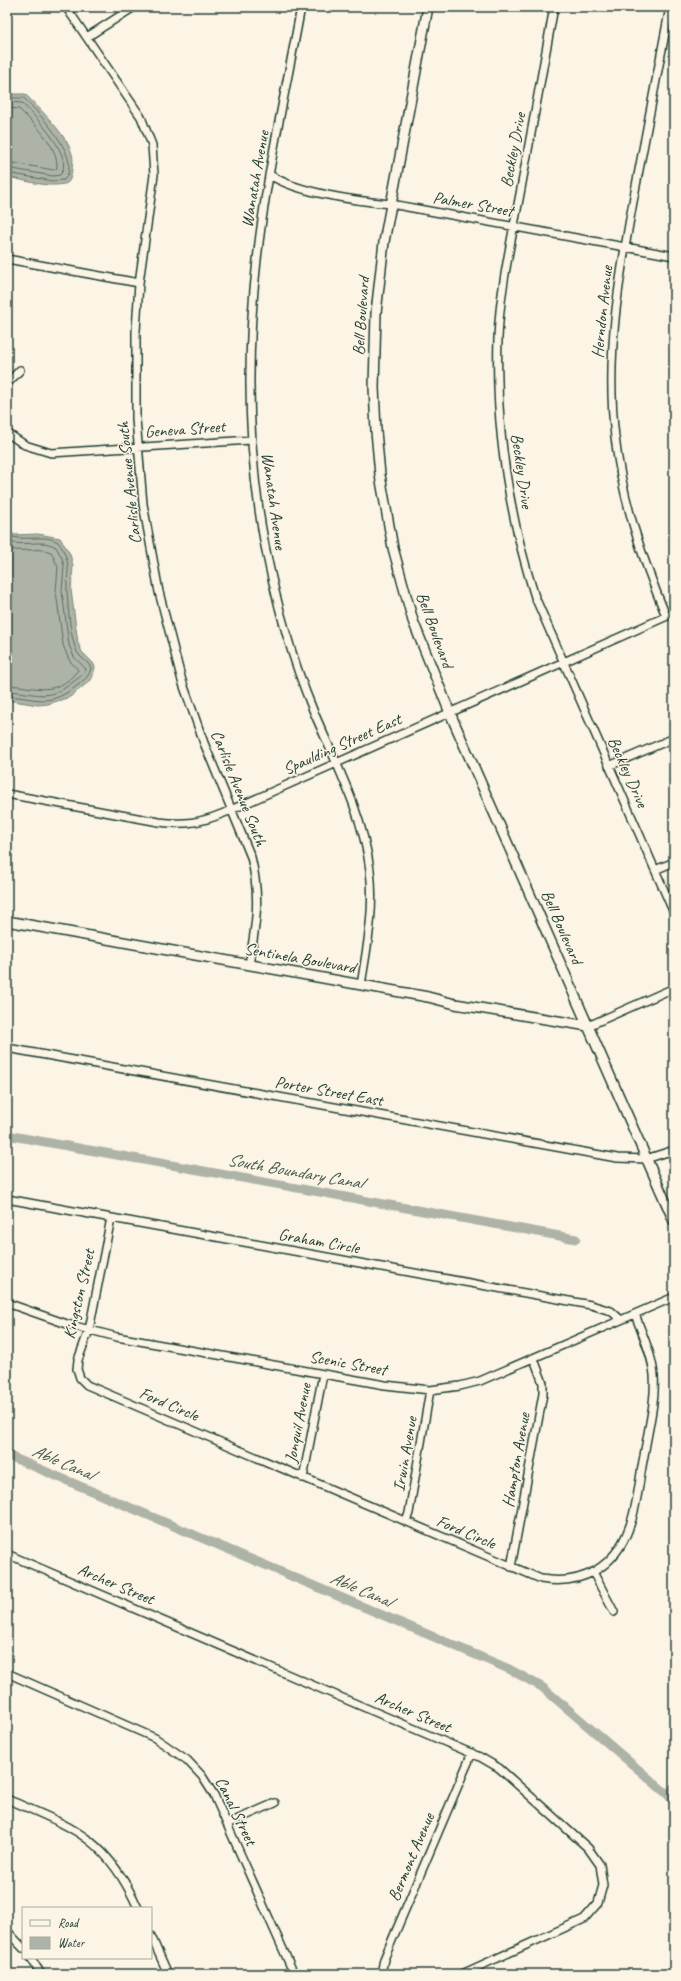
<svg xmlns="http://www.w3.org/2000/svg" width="681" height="1981" viewBox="0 0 681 1981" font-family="Caveat,sans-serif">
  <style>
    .water { fill: #aeb3a7; stroke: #758479 }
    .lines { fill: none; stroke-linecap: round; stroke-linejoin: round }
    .shore { stroke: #586c62; stroke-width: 1 }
    .canal { stroke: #aeb3a7; stroke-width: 9 }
    .minor-casing { stroke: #1f3d34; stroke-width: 10 }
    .tertiary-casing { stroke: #1f3d34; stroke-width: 12 }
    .minor { stroke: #fcf5e5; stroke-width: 7 }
    .tertiary { stroke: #fcf5e5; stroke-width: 9 }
    .labels { text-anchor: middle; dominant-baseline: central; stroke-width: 3; stroke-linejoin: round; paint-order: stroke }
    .street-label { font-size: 17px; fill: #1f3d34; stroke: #fcf5e5 }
    .water-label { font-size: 18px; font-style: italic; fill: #435a51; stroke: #fcf5e5 }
  </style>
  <rect width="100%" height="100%" fill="#fcf5e5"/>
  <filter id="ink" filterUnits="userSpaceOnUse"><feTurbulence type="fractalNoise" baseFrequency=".025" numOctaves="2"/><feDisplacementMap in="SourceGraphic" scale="8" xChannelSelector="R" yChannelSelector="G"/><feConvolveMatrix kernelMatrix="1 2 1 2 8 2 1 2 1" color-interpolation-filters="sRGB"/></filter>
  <g filter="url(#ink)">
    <!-- water -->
    <path class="water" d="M7 90 11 94H25C39 108 67 135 72 154 74 159 72 170 71 175 70 180 69 183 64 184 47 188 24 180 7 177Z
      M7 531 15 535 38 534 60 538 70 554 73 566 71 590 78 643 82 652 93 663 95 667 93 676 91 680 70 697 48 704 38 705 7 700Z"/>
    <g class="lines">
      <!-- shore -->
      <path class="shore" d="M7 96 10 98H24C39 114 84 158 64 180L53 181 7 173
        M7 102 22 103C35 117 76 156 60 175L53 176 7 168
        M7 108 19 109C35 125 58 145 57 168L54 170 7 162
        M7 535C23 543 45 533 58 542 60 544 61 547 63 550 72 568 66 574 67 591 68 608 70 637 77 652 80 658 88 661 91 668 89 677 85 679 78 685 48 708 40 698 7 696
        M7 541C22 548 42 538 56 547L62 558 64 566 62 591 69 645 74 657 86 669C84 675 78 678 73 682 47 703 36 692 7 691
        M7 548C21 554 37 546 51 552L58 567 56 591 63 645 69 660 78 670C55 699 36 686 7 685"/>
      <!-- canal -->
      <path class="canal" d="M7 1135 576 1239
        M7 1455 509 1669 542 1687 674 1800
        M669 1795 674 1787"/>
      <!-- minor casing -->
      <g class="minor-casing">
        <path id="minor" d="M66 7 141 117 152 145 154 175 139 283 136 331V419L143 504 159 592 182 681 204 743 251 857C261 898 256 924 249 965
          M301 7C286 91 266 175 257 260 246 356 247 451 265 546 276 601 291 657 313 710 335 762 363 813 370 870 375 909 367 947 361 985
          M554 7C543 69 531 132 520 194 511 242 500 290 498 338 495 427 508 512 535 597L674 913
          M87 37 134 7
          M270 175C298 193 357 201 391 204L674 256
          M7 259 139 283
          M7 384 20 370
          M7 433 25 445 51 453 251 440
          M666 616C642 558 622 499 615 437 605 353 620 273 635 191 647 130 658 68 670 7
          M609 766 674 738
          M7 794 159 822C184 825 200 823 224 813L674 613
          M655 870 674 862
          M588 1026 674 988
          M7 1048 617 1158 646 1159 674 1150
          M7 1199 591 1305 611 1311 621 1320
          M111 1218 89 1330 78 1360 77 1369 80 1378 87 1385 541 1579C582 1586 615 1567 629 1528 638 1505 639 1479 644 1456 648 1429 656 1402 654 1375 652 1354 642 1334 635 1314
          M7 1303 67 1324 117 1337 385 1385 430 1390 460 1386 480 1381 674 1297
          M303 1478 323 1374
          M406 1522 409 1513 430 1390
          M7 1554 480 1757 499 1768 588 1848 600 1865 603 1885 598 1903 584 1919 462 1974
          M511 1567 543 1394V1383L534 1359
          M593 1572 614 1612
          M7 1673 155 1738 187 1760 202 1776 214 1795 294 1974
          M7 1799C74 1828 106 1837 138 1908
          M227 1824 275 1803
          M7 1931 23 1948
          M151 1936 168 1974
          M31 1958 41 1974
          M381 1974 384 1959 472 1753"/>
      </g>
      <!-- tertiary casing -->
      <g class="tertiary-casing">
        <path id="tertiary" d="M428 7 384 242 376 313 374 387 376 431 380 475 393 548 413 621 450 713 674 1221
          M7 921 428 997 455 1004 588 1026"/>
      </g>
      <!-- minor -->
      <use href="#minor" class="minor"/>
      <!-- tertiary -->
      <use href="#tertiary" class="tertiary"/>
    </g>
  </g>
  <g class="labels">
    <!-- street labels -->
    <g class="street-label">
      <text transform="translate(513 150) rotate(-79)">Beckley Drive</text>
      <text transform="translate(255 179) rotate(-80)">Wanatah Avenue</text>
      <text transform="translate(473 204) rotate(10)">Palmer Street</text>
      <text transform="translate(602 312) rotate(-84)">Herndon Avenue</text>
      <text transform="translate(361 316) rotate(-86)">Bell Boulevard</text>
      <text transform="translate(185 429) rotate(-4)">Geneva Street</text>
      <text transform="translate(522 471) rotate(82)">Beckley Drive</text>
      <text transform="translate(129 483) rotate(-96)">Carlisle Avenue South</text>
      <text transform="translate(274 501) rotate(82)">Wanatah Avenue</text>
      <text transform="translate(435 630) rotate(70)">Bell Boulevard</text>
      <text transform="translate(342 744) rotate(-24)">Spaulding Street East</text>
      <text transform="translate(628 772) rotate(66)">Beckley Drive</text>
      <text transform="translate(239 788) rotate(68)">Carlisle Avenue South</text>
      <text transform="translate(562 927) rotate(66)">Bell Boulevard</text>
      <text transform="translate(300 958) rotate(10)">Sentinela Boulevard</text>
      <text transform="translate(329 1091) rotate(10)">Porter Street East</text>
      <text transform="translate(319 1241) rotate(10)">Graham Circle</text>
      <text transform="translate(79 1294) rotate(-77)">Kingston Street</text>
      <text transform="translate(348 1363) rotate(10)">Scenic Street</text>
      <text transform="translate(169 1404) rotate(23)">Ford Circle</text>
      <text transform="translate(298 1423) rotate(-79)">Jonquil Avenue</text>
      <text transform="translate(405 1454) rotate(-80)">Irwin Avenue</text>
      <text transform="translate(516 1460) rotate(-80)">Hampton Avenue</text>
      <text transform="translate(466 1532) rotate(23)">Ford Circle</text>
      <text transform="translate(116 1584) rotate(23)">Archer Street</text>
      <text transform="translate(413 1712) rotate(23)">Archer Street</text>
      <text transform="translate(236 1811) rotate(64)">Canal Street</text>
      <text transform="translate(411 1857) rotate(-67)">Bermont Avenue</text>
    </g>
    <!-- water labels -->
    <g class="water-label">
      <text transform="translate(295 1171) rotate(10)">South Boundary Canal</text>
      <text transform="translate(63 1462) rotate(23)">Able Canal</text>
      <text transform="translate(361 1589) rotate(23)">Able Canal</text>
    </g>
  </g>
  <!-- margin -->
  <rect width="681" height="1981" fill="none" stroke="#fcf5e5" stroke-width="24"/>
  <rect x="12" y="12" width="657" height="1957" fill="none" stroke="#1f3d34" stroke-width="1.5" filter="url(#ink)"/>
  <!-- legend -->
  <rect x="22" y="1907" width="130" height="52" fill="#fcf5e5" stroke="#a4ab9e"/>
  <rect x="30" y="1920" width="20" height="6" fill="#fcf5e5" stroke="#a4ab9e"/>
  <text x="58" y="1927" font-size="12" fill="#1f3d34">Road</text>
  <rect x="30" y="1937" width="20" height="12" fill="#aeb3a7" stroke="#a4ab9e"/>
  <text x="58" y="1947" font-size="12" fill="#1f3d34">Water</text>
</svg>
